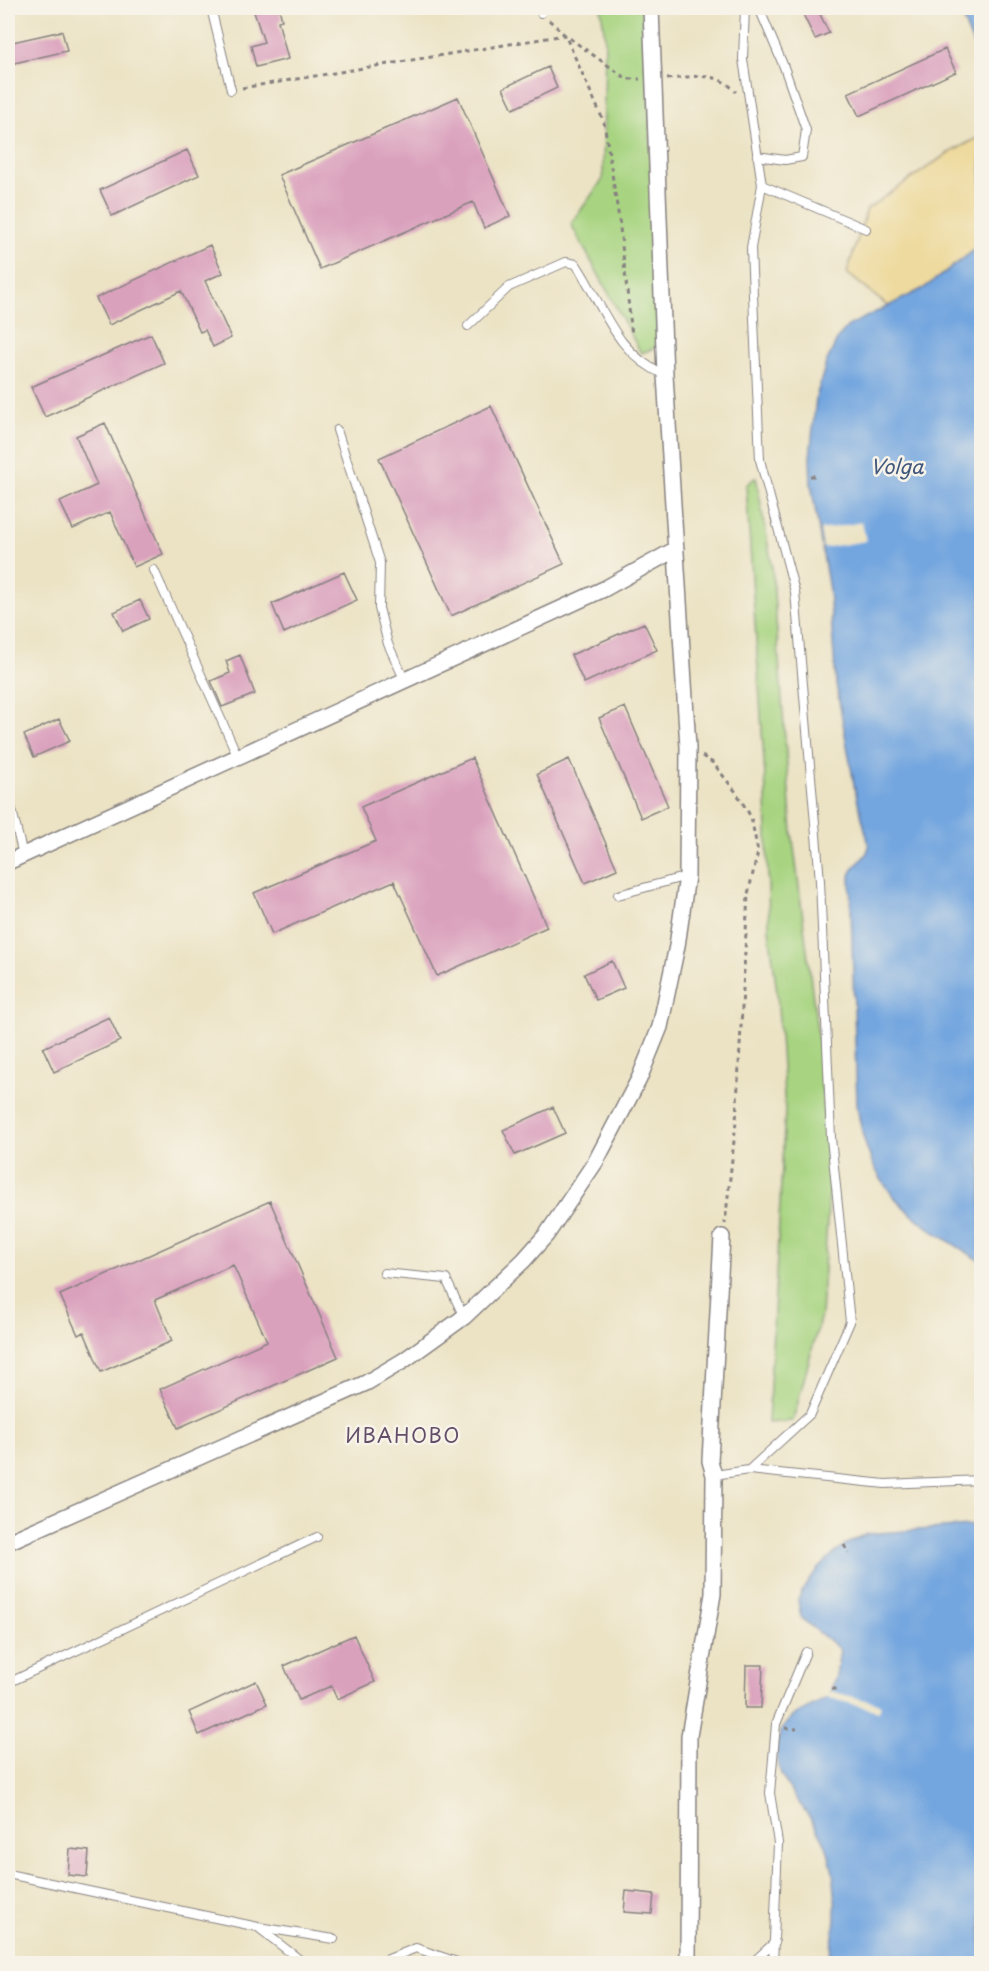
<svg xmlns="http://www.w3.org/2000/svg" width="989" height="1971" viewBox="0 0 989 1971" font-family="'Playpen Sans',sans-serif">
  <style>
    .green { fill: #a8d481; stroke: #657b5e; stroke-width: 1.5 }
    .sand { fill: #eeda9e; stroke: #887e6c; stroke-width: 1.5 }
    .water { fill: #73a6df; stroke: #4a648d; stroke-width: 1.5 }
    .pier { fill: #ece3c5 }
    .building { fill: #daa1bd }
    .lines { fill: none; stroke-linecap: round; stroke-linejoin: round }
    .service-casing { stroke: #878280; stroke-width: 10 }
    .minor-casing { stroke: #878280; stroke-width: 18 }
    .path { stroke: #878280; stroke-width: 3; stroke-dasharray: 4.5 4.5; stroke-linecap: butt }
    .service { stroke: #fff; stroke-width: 8 }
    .minor { stroke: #fff; stroke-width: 15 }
    .labels { text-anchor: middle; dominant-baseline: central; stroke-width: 5; stroke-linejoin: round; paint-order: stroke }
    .water-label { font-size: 20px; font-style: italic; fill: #42577d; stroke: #f7f3e8 }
    .neighbourhood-label { font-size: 20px; letter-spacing: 1.5px; fill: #624e68; stroke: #f7f3e8 }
  </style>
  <rect width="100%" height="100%" fill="#f7f3e8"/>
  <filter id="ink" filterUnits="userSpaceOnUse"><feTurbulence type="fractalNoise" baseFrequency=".0167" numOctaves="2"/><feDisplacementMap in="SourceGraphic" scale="12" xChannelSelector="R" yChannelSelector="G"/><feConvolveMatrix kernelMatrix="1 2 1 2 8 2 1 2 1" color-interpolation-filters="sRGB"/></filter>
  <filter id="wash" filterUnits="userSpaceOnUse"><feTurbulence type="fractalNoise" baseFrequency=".008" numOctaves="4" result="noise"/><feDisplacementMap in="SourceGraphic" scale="24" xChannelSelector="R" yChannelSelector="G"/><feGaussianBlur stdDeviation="1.35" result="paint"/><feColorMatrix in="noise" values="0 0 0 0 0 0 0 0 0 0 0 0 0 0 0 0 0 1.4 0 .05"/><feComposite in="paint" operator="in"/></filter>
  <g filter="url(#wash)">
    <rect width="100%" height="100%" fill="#ece3c5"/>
    <!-- green -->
    <path class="green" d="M601 8H642L649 102 658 347 641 353 571 224 603 179 605 39Z
      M756 477 772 566 792 832 818 1037 829 1192 821 1315 793 1421 768 1423 785 1110 777 992 769 930 766 792 746 485Z"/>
    <!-- sand -->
    <path class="sand" d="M981 136V245L924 288 889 307 847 273 867 209 947 154Z"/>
    <!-- water -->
    <path class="water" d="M981 12V51L977 53 963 20Z
      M981 245V1261C910 1218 869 1193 857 1105L850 876C853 863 869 858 869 845L855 790 836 684 829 590 811 484 810 457 816 398 826 363 839 336 848 326 924 288Z
      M981 1525V1963H827C838 1929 839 1875 824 1841 808 1804 759 1773 783 1728 793 1711 813 1707 828 1697L836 1676 840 1649 801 1618 798 1600C811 1571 837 1545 867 1534Z"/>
    <!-- pier -->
    <path class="pier" d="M862 522 866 541 823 548 820 530Z
      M830 1691 881 1704 879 1711 826 1697Z"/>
    <g id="blocks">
      <!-- building -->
      <path class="building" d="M268 8H279L282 20 278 21 288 59 256 67 251 46 264 42 254 12Z
        M800 8H817L829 33 815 39Z
        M62 31 67 51 10 64 8 43Z
        M945 49 956 72 859 116 848 93Z
        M548 67 557 88 513 109 503 88Z
        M458 97 510 216 484 228 473 202 320 269 279 175Z
        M187 150 199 175 112 216 100 190Z
        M210 245 223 273 205 281 231 338 213 347 205 330 200 332 181 291 109 325 96 298Z
        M151 334 164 363 45 417 31 387Z
        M491 406 564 564 451 616 379 458Z
        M105 423 163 554 134 567 110 512 73 529 60 502 97 485 76 436Z
        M344 572 357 600 284 633 272 604Z
        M140 600 149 619 123 631 114 612Z
        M644 623 657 650 584 683 571 655Z
        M240 655 255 694 222 707 211 681 230 673 226 661Z
        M625 707 668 806 641 818 599 718Z
        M59 719 70 741 34 757 24 735Z
        M472 758 547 927 437 976 394 881 272 934 254 893 376 841 361 807Z
        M569 759 617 869 585 883 537 774Z
        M612 961 624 988 596 1000 584 974Z
        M109 1017 120 1041 54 1072 43 1048Z
        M553 1107 565 1133 515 1155 503 1130Z
        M270 1201 338 1357 178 1428 160 1389 267 1341 233 1265 155 1300 172 1341 101 1372 84 1332 78 1335 60 1295Z
        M354 1635 375 1682 337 1699 331 1686 299 1700 284 1666Z
        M746 1665H763L761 1708H745Z
        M256 1681 267 1704 199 1735 189 1712Z
        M70 1849 89 1851 87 1877 68 1875Z
        M626 1891 654 1894 652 1914 624 1912Z"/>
    </g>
  </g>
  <g filter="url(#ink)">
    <use href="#blocks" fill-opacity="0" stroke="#878280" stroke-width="1.5"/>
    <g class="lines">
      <!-- service casing -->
      <g class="service-casing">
        <path id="service" d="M211 8 231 90
          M540 8 541 13
          M745 8 743 59 762 185 866 229
          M757 156 785 160 802 157 806 130 784 67 759 8
          M468 326 509 287 566 262 576 264C604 306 614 353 665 375
          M337 430 380 563 379 608 388 644 405 681
          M154 570 238 757
          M8 794 23 855
          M618 895 687 876
          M384 1273 446 1279 464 1317
          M749 1470 810 1414 850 1322 831 1138 820 881 795 592 760 460 751 248 762 185
          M714 1475 749 1470 885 1484 982 1480
          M8 1683 317 1537
          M8 1874 258 1927 334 1939
          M259 1928 305 1964
          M376 1964 416 1948 463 1964
          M751 1964 775 1942
          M773 1964 778 1843 770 1793 776 1724 806 1652"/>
      </g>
      <!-- minor casing -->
      <g class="minor-casing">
        <path id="minor" d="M8 862 604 589 676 549
          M8 1542 366 1383 403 1361 464 1317 524 1260 547 1234 596 1161 639 1079 660 1027 677 946 687 876 688 747 665 375 651 8
          M688 1964 689 1736 713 1594 714 1475 710 1461 722 1237"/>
      </g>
      <!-- path -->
      <path class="path" d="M549 20 565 35 604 122 619 219 632 335
        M667 79C695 77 716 70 736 92
        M242 88 565 35 627 79H640
        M810 476H819
        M702 756 713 763 736 792 751 817 758 852 748 894 736 1122 725 1224
        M844 1545 849 1553
        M832 1689H838
        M785 1728 797 1729"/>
      <!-- service -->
      <use href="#service" class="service"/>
      <!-- minor -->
      <use href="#minor" class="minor"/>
    </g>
  </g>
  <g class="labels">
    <!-- water labels -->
    <g class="water-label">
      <text x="897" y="466">Volga</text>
    </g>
    <!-- neighbourhood labels -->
    <g class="neighbourhood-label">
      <text x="403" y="1435">ИВАНОВО</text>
    </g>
  </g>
  <!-- margin -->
  <rect width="989" height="1971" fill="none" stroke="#f7f3e8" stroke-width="30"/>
</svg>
